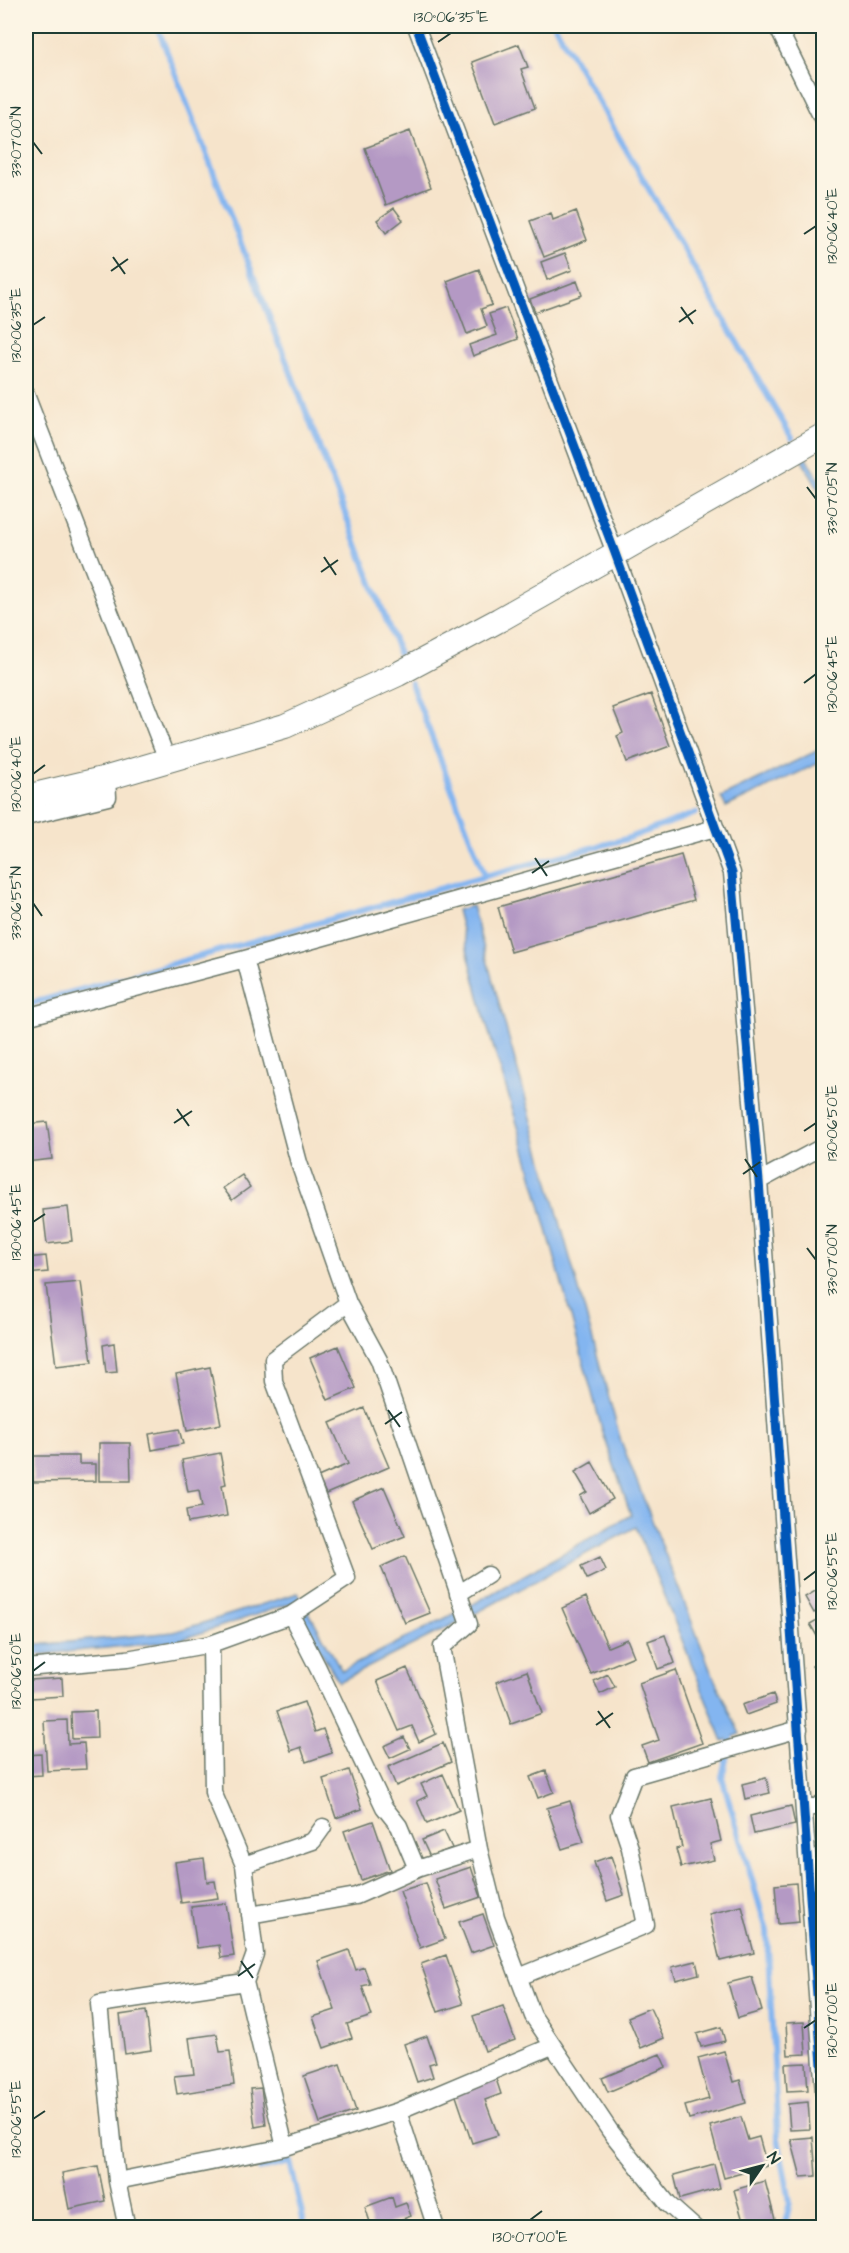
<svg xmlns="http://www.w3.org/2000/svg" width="849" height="2253" viewBox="0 0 849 2253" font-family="'Architects Daughter',sans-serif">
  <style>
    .water { fill: #83b5f0; stroke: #517992; stroke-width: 1.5 }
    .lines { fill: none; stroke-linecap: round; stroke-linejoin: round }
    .stream { stroke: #83b5f0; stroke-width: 6 }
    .building { fill: #b499c4 }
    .street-casing { stroke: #6a7769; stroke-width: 19 }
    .secondary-casing { stroke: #6a7769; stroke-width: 26 }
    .street { stroke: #fff; stroke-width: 16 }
    .secondary { stroke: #fff; stroke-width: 24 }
    .cycleway-casing { stroke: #fcf5e5; stroke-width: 13 }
    .cycleway { stroke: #0057b8; stroke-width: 9 }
    .ticks { fill: none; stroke: #1f3d34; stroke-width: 2 }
    .neatline { fill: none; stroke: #1f3d34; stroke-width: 2 }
    .ticks-label { font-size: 15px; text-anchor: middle; fill: #1f3d34 }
  </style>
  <rect width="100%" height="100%" fill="#fcf5e5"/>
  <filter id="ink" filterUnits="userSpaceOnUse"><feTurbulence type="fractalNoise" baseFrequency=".0167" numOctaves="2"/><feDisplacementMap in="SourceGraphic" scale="12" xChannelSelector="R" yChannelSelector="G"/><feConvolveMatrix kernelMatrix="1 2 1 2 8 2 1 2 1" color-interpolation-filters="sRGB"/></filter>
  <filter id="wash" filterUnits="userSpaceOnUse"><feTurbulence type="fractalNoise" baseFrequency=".008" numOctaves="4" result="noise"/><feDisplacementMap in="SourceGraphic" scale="24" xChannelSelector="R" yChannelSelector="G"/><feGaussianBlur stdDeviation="1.35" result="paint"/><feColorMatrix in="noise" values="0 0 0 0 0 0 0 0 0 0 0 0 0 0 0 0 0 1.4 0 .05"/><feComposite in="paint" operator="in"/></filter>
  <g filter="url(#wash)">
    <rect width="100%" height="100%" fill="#f6e4cb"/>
    <!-- water -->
    <path class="water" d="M805 456 823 487V497L801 459Z
      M823 748V761L726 807 721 797Z
      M472 906 621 1441 713 1676 740 1734 723 1741 636 1527 478 1612 339 1682 292 1603 176 1641 26 1656V1646L174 1632 298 1593 342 1671 475 1603 631 1515 603 1433 524 1146 486 1023 457 910Z"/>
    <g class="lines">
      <!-- stream -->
      <path class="stream" d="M157 26 399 653
        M555 26 792 438
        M411 683 485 876
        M26 1005 485 876 626 839 696 813
        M728 1731 731 1738 722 1777 767 1931 778 2138 790 2202 784 2228
        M260 2169 290 2162 305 2228"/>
    </g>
    <g id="blocks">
      <!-- building -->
      <path class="building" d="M519 44 528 67 521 69 535 108 495 123 472 62Z
        M410 131 431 187 386 205 365 148Z
        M394 208 403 220 386 233 377 220Z
        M576 211 587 240 544 257 530 221 551 213 553 220Z
        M565 253 572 270 547 280 541 262Z
        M479 269 492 305 481 309 487 326 467 334 447 281Z
        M577 281 582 295 535 312 530 299Z
        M506 308 518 339 473 356 469 345 497 335 489 314Z
        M651 694 670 746 627 762 617 736 623 733 613 708Z
        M681 855 694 900 511 952 498 907Z
        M47 1122 52 1159 26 1162V1124Z
        M242 1175 250 1187 232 1200 223 1188Z
        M68 1207 72 1241 47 1244 43 1210Z
        M46 1256 48 1272 26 1274V1258Z
        M81 1282 92 1362 56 1366 46 1285Z
        M114 1343 117 1372 106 1373 103 1345Z
        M338 1346 356 1388 328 1400 310 1358Z
        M210 1367 221 1424 187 1431 176 1374Z
        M364 1408 389 1467 326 1494 318 1477 348 1464 330 1423Z
        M179 1429 183 1444 152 1450 149 1434Z
        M99 1443H130L131 1481H99Z
        M220 1453 226 1484 222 1485 227 1516 188 1523 186 1510 202 1507 199 1490 188 1492 182 1460Z
        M32 1456H79V1464H96V1481L33 1482Z
        M592 1462 613 1499 589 1513 580 1496 587 1492 575 1472Z
        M384 1487 405 1536 373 1549 352 1501Z
        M405 1556 430 1613 405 1623 381 1567Z
        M600 1557 606 1570 587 1579 581 1566Z
        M824 1586V1607L814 1613 805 1597Z
        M586 1597 608 1647 627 1639 634 1656 591 1674 562 1608Z
        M824 1616V1648L810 1624Z
        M665 1635 675 1663 658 1669 648 1641Z
        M824 1659V1686L812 1666Z
        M407 1668 436 1734 419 1742 412 1726 399 1731 377 1681Z
        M676 1670 702 1743 648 1762 642 1746 659 1740 639 1683Z
        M527 1671 542 1713 511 1724 496 1682Z
        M608 1674 615 1687 600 1694 594 1681Z
        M62 1678 63 1696 31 1698 30 1680Z
        M773 1694 776 1704 746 1715 742 1705Z
        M304 1702 315 1732 323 1729 332 1753 306 1762 301 1747 291 1751 277 1711Z
        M96 1711 97 1738 72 1739 71 1712Z
        M67 1720 68 1744 84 1743 86 1769 47 1771 44 1721Z
        M404 1737 410 1749 390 1758 384 1746Z
        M443 1743 451 1762 396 1786 388 1767Z
        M41 1754 42 1775 26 1776V1755Z
        M349 1770 362 1809 336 1818 323 1779Z
        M546 1771 554 1792 538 1798 530 1777Z
        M443 1774 459 1810 427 1824 417 1801 427 1796 421 1784Z
        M766 1778 770 1793 745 1799 742 1784Z
        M711 1798 721 1841 710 1844 714 1860 681 1867 676 1849 682 1847 673 1807Z
        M570 1801 584 1842 562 1849 547 1808Z
        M791 1806 795 1825 754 1834 750 1816Z
        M373 1821 390 1870 361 1880 344 1831Z
        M444 1831 452 1848 430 1857 422 1840Z
        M611 1856 624 1895 607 1901 594 1862Z
        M204 1858 207 1882 215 1881 218 1898 181 1903 175 1862Z
        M471 1867 481 1897 446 1909 435 1879Z
        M426 1883 445 1939 420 1948 400 1891Z
        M796 1883 799 1922 778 1924 775 1885Z
        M226 1903 234 1956 221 1958 219 1945 197 1948 191 1907Z
        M742 1906 754 1953 720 1961 709 1914Z
        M483 1914 494 1945 471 1953 459 1922Z
        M349 1950 356 1970 364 1967 370 1984 362 1986 372 2016 347 2024 352 2038 324 2048 313 2017 335 2010 318 1961Z
        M446 1955 463 2004 438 2012 421 1964Z
        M696 1961 699 1974 676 1980 672 1967Z
        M752 1977 762 2011 738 2018 728 1983Z
        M503 2006 515 2040 485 2051 473 2016Z
        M650 2008 664 2038 641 2048 628 2017Z
        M146 2011 151 2050 125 2054 120 2015Z
        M804 2022 806 2054 788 2055 786 2023Z
        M721 2027 725 2041 701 2047 697 2034Z
        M217 2034 220 2052 230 2051 234 2085 177 2094 174 2076 194 2074 189 2038Z
        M427 2036 436 2062 429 2064 433 2077 417 2082 404 2044Z
        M724 2051 733 2082 740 2080 746 2103 689 2119 685 2106 709 2099 698 2058Z
        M660 2054 666 2067 608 2092 602 2078Z
        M806 2063 808 2090 787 2091 785 2064Z
        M340 2064 356 2111 320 2123 304 2076Z
        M496 2079 501 2094 485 2100 498 2135 472 2143 455 2093Z
        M261 2088 266 2125 255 2127 250 2089Z
        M808 2102 810 2129 790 2130 788 2104Z
        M741 2117 748 2140 759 2137 767 2166 724 2178 710 2126Z
        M813 2137 816 2176 801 2177 791 2139Z
        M714 2164 720 2188 680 2199 674 2175Z
        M98 2166 105 2201 69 2209 62 2173Z
        M765 2181 777 2227 745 2228 734 2190Z
        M392 2197 395 2207 406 2203 411 2216 378 2228H372L365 2207Z"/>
    </g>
  </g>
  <g filter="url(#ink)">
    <use href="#blocks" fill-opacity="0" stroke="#6a7769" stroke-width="1.5"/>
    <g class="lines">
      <!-- street casing -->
      <g class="street-casing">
        <path id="street" d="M416 26 615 553 732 873 759 1181 824 2093
          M777 26 824 122
          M26 395 168 762
          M26 817 108 797 107 778
          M245 959 299 1163 348 1303 379 1360 469 1624 442 1647 479 1849 496 1917 533 2016 610 2131 668 2204 695 2228
          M26 1017 245 959 715 828
          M759 1181 824 1146
          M458 1594 488 1575
          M291 1615 318 1668 384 1807 399 1826 417 1869
          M211 1644 213 1792 244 1865 255 1954 245 1982 285 2147
          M26 1668 127 1659 211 1644 291 1615 347 1578 274 1381 273 1359 348 1303
          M804 1807H816L824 1802
          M244 1865 313 1841 323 1827
          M250 1915 356 1896 417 1869 479 1849
          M519 1977 646 1925 630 1848 619 1815 634 1776 799 1729
          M398 2111 436 2228
          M117 2181 99 2004 245 1982
          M127 2228 117 2181 285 2147 398 2111 552 2046"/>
      </g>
      <!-- secondary casing -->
      <g class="secondary-casing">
        <path id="secondary" d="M26 797 107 778 285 726 398 674 499 620 824 435"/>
      </g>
      <!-- street -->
      <use href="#street" class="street"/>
      <!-- secondary -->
      <use href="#secondary" class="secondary"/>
      <!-- cycleway casing -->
      <g class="cycleway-casing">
        <path id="cycleway" d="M416 26 615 553 732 873 759 1181 824 2093"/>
      </g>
      <!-- cycleway -->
      <use href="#cycleway" class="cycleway"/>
    </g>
  </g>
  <!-- ticks -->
  <path class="ticks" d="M438 42 451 33M33 142 42 154M804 234 816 226M113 257 125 274M111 271 128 259M681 307 693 324M679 322 696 310M33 325 45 317M807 487 816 499M324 557 336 575M321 572 338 560M804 683 816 674M33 774 45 765M535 858 547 876M532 873 549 861M33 903 42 916M177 1109 189 1126M174 1123 192 1111M804 1131 816 1123M745 1159 757 1177M743 1174 760 1162M33 1222 45 1214M807 1248 816 1260M388 1410 400 1427M385 1424 402 1412M804 1580 816 1571M33 1671 45 1662M598 1711 610 1728M596 1725 613 1713M241 1961 253 1978M238 1976 255 1964M804 2028 816 2020M33 2119 45 2111M530 2220 542 2211"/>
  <!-- margin -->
  <rect width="849" height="2253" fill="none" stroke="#fcf5e5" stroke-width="66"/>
  <!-- north arrow -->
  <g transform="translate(762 2166) rotate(55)" stroke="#fcf5e5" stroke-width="4.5" paint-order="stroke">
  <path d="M0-4.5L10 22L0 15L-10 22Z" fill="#1f3d34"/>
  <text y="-9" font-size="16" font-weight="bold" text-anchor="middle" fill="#1f3d34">N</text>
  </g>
  <rect x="33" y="33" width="783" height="2187" class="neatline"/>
  <g class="ticks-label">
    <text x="451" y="22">130°06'35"E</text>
    <text transform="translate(16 142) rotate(-90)" y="5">33°07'00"N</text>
    <text transform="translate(832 226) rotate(-90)" y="5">130°06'40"E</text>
    <text transform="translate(16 325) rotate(-90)" y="5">130°06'35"E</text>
    <text transform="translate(832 499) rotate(-90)" y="5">33°07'05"N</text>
    <text transform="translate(832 674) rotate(-90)" y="5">130°06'45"E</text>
    <text transform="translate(16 774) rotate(-90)" y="5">130°06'40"E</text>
    <text transform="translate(16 903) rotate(-90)" y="5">33°06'55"N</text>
    <text transform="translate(832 1123) rotate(-90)" y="5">130°06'50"E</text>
    <text transform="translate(16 1222) rotate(-90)" y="5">130°06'45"E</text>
    <text transform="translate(832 1260) rotate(-90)" y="5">33°07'00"N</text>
    <text transform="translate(832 1571) rotate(-90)" y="5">130°06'55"E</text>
    <text transform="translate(16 1671) rotate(-90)" y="5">130°06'50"E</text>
    <text transform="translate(832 2020) rotate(-90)" y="5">130°07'00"E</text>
    <text transform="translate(16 2119) rotate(-90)" y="5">130°06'55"E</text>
    <text x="530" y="2242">130°07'00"E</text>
  </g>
</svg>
